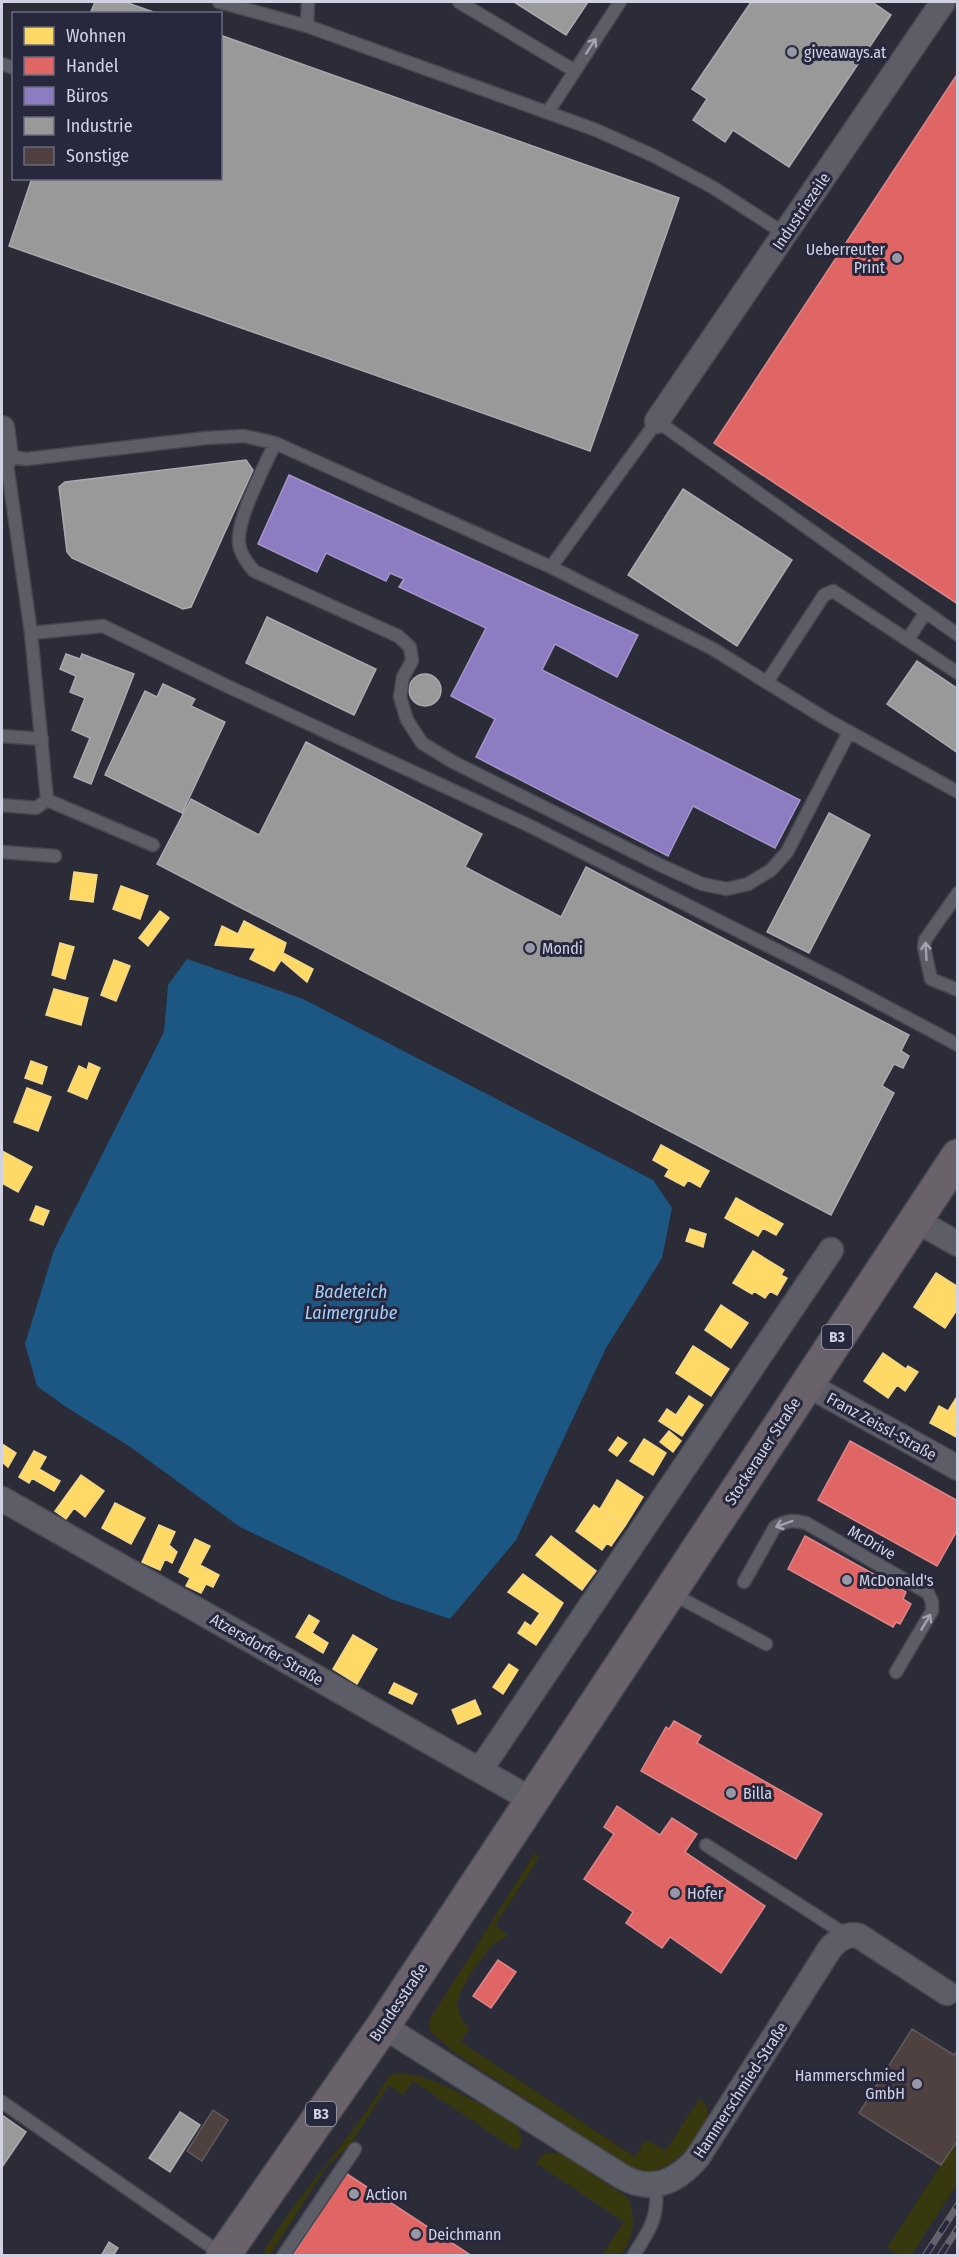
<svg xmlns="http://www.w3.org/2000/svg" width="959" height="2257" font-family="'Fira Sans Condensed',sans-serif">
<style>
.green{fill:#38380e}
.water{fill:#1c5784}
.homes{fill:#ffd966;stroke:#f1d78b;stroke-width:1.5}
.shops{fill:#e06666;stroke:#dc868b;stroke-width:1.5}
.offices{fill:#8e7cc3;stroke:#a296cc;stroke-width:1.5}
.industry{fill:#999;stroke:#aaaaaf;stroke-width:1.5}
.building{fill:#4e4140;stroke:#5f5a5c;stroke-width:1.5}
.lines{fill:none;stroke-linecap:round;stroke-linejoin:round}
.service-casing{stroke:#474751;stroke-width:15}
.minor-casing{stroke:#474751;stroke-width:27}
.primary-casing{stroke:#474751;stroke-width:36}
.service{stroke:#5c5d67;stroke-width:12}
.minor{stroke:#5c5d67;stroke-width:24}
.primary{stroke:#6a626b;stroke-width:33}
.rail-casing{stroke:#63636d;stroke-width:7}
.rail{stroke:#27273d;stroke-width:4.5;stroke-dasharray:14;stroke-linecap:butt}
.oneway{stroke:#a2a3b0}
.poi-dot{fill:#9798a6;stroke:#27273d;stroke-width:2}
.labels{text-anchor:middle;stroke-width:6;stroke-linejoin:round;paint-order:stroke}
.shield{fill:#27273d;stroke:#9e9fb0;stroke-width:1.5}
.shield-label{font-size:15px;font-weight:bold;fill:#d1d2e1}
.poi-label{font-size:16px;fill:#d1d2e1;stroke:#27273d;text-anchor:start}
.street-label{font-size:16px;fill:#d1d2e1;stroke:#27273d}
.water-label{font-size:18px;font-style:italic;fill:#a1d1fc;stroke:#27273d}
</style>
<rect width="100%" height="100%" fill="#2c2c38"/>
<!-- green -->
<path class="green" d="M535 1853 539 1858 495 1925 508 1936C504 1938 499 1940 496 1943 484 1952 459 1988 458 2002 457 2012 462 2022 469 2028L461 2042 635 2157 644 2142H650L666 2150 699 2099 705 2104C706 2107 708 2110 708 2113 708 2132 672 2169 653 2171 642 2172 632 2167 622 2162L455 2053 430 2031 429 2021Z
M399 2073C407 2075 415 2075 422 2077 435 2080 507 2116 515 2125 523 2133 522 2143 518 2151L413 2081 403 2095 389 2085 349 2146 327 2166 270 2255H262C298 2192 352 2140 389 2076Z
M957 2140V2184L911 2255H899L887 2248Z
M553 2153 564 2155 628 2198C637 2219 633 2237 621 2255H602L624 2222 536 2163 544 2154Z"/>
<!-- water -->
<path class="water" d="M187 959 303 999 653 1180 672 1208 662 1258 606 1348 516 1540 450 1619 391 1599 240 1527 129 1446 66 1407 37 1386 25 1344 54 1250 164 1032 168 985Z"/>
<!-- homes -->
<path class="homes" d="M74 872 97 875 93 902 70 899Z
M121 886 148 896 140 919 113 909Z
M160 911 169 918 148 946 139 938Z
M244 921 286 943 283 953 313 969 307 982 281 960 274 971 250 959 256 948 215 945 222 926 238 934Z
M60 943 74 947 65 979 52 975Z
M114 960 130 966 116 1001 101 995Z
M54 989 88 998 81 1025 46 1015Z
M31 1061 47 1067 42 1084 25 1078Z
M89 1063 100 1068 87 1099 68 1091 79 1066 87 1070Z
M27 1088 51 1097 38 1131 14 1122Z
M661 1145 709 1171 700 1187 688 1180 684 1186 665 1176 669 1169 653 1160Z
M2 1151 32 1167 18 1192 2 1183Z
M736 1198 783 1224 776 1235 763 1228 758 1236 725 1218Z
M36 1206 49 1211 43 1225 30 1220Z
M690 1229 706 1234 703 1247 686 1241Z
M753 1251 784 1270 781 1275 787 1278 777 1295 770 1291 765 1298 754 1291 752 1294 733 1283Z
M936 1273 958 1287V1300L955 1304 958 1308 945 1328 914 1307Z
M721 1305 748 1323 731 1348 705 1330Z
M693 1346 729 1369 711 1396 676 1373Z
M883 1353 906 1369 908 1366 918 1372 905 1391 897 1385 888 1398 864 1381Z
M958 1395V1438L930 1423 939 1406 948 1411Z
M689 1396 703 1405 682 1436 659 1421 667 1409 676 1415Z
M669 1431 681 1441 673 1452 660 1442Z
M618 1437 627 1443 617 1456 609 1450Z
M644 1439 666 1453 653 1475 630 1461Z
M2 1444 16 1453 8 1467 2 1462Z
M34 1451 46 1457 39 1469 60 1481 54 1491 32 1478 29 1483 19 1477Z
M81 1475 104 1491 85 1517 74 1508 66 1519 55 1511Z
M617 1480 643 1497 625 1526 600 1509Z
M115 1503 145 1518 131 1544 102 1528Z
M594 1505 625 1526 611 1546 607 1543 602 1550 576 1531Z
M159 1525 175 1532 169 1545 177 1552 172 1563 165 1559 160 1570 142 1562Z
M551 1536 596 1571 582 1590 536 1555Z
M195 1539 210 1546 200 1565 219 1575 213 1587 206 1584 201 1593 186 1586 190 1578 179 1572Z
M523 1574 563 1603 552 1621 508 1592Z
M540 1613 552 1621 536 1645 518 1633 525 1622 531 1626Z
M309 1615 319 1621 312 1633 328 1643 323 1653 296 1637Z
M353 1635 377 1649 357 1684 333 1669Z
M509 1664 518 1670 503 1694 493 1687Z
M394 1683 417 1694 412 1704 389 1693Z
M475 1700 481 1714 458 1724 452 1710Z"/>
<!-- shops -->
<path class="shops" d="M958 73V604L714 443Z
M850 1441 958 1501V1529L937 1566 818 1500Z
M805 1536 906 1592 903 1599 911 1604 900 1624 896 1622 893 1627 788 1569Z
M674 1721 701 1736 697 1743 822 1814 796 1859 641 1771 666 1727 669 1729Z
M617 1806 660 1835 672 1818 697 1834 685 1852 765 1906 721 1973 670 1937 662 1948 626 1923 633 1912 584 1879 614 1834 604 1827Z
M498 1960 516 1972 491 2008 473 1996Z
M344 2172 472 2256H292L316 2220 313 2218Z"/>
<!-- offices -->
<path class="offices" d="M289 475 638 635 617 677 555 644 542 670 800 800 775 848 693 806 668 856 476 757 495 719 451 696 486 628 399 587 404 579 390 573 386 581 326 553 317 572 258 544Z"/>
<!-- industry -->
<path class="industry" d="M95 2H125L159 14H90Z
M514 2H588L566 35Z
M751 2H872L891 15 789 167 733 130 725 142 693 120 707 99 692 89Z
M220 35 679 198 590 451 9 246 32 178H220Z
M246 460 253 470 191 607 183 609 72 558 67 552 59 487 65 482Z
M683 489 792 560 737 646 628 575Z
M267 617 376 669 354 715 246 663Z
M66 654 80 659 82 654 134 674 91 784 74 777 90 738 72 730 85 698 70 692 76 676 60 669Z
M917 661 958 689V753L887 704Z
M409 690a16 16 0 1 1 32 0a16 16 0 1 1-32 0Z
M163 684 195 699 191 706 225 722 182 813 105 775 145 691 157 697Z
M306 742 482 834 465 867 561 917 586 867 909 1035 901 1051 909 1056 903 1068 894 1064 882 1086 894 1093 831 1215 157 864 191 799 259 835Z
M829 813 870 835 809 953 767 932Z
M180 2112 200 2125 170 2172 149 2158Z
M2 2115 26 2132 2 2167Z
M109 2242 118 2248 113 2256H101Z"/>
<!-- building -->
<path class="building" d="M912 2029 954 2055 958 2050V2140L941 2165 859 2113Z
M213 2110 228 2120 202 2161 187 2151Z"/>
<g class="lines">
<defs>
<path id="service" d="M219 2 307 26 596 130 654 156 714 188 785 234
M459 2 575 71
M307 26 308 2
M2 64 14 68
M548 112 620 2
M275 443C265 466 236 520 239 543 240 554 247 563 254 571L398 636 410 647 412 661 403 677 400 697 407 720 422 743 453 762 660 865 702 884 727 889 748 884 771 870 787 852 849 732
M2 456 27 459 206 438 244 436 275 443 551 567 657 421 958 635
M6 457 31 633 47 800
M551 567 713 649 826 719 958 792
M31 633 103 626 227 686 530 826 838 981 958 1045
M908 639 926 612
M767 682 824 595 833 591 958 673
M2 736 42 739
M47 800 153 845
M2 805 36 808 47 800
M2 852 55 856
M958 893 925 940 924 947 931 979 958 990
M744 1582 775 1527C786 1520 794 1520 806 1523L928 1593 932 1602V1611L896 1672
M671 1593 766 1644
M706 1845 848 1936
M2 2102 223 2255
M283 2256 355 2149
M633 2256C650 2230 660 2215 655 2184"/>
<path id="minor" d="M657 421 943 2
M2 428 6 457
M915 1220 958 1244
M806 1384 958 1468
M2 1499 532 1800
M480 1770 831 1250
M383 2026 621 2176C651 2194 677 2182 698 2157L829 1950C837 1940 846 1933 859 1936L947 1993"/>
<path id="primary" d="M223 2256 383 2026 958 1156"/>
</defs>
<!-- service casing -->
<use href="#service" class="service-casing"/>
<!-- minor casing -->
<use href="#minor" class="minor-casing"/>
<!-- primary casing -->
<use href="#primary" class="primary-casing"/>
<!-- service -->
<use href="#service" class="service"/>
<!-- minor -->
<use href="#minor" class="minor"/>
<!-- primary -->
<use href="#primary" class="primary"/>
<defs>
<path id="rail" d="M925 2256 958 2205
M940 2256 958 2228"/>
</defs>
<!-- rail casing -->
<use href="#rail" class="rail-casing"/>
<!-- rail -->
<use href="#rail" class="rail"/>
</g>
<!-- one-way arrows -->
<defs><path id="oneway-shaft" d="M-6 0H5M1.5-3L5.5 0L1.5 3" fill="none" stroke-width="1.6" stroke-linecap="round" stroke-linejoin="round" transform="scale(1.5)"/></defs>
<g class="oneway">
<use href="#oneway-shaft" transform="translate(591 46) rotate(-57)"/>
<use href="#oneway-shaft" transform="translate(926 951) rotate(-93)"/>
<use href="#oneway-shaft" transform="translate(784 1524) rotate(160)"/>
<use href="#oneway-shaft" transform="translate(926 1622) rotate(-59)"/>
</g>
<!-- markers -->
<g class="poi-dot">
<circle cx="792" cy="52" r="6"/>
<circle cx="897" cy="258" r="6"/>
<circle cx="530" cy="948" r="6"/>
<circle cx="847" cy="1580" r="6"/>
<circle cx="731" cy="1793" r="6"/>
<circle cx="675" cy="1893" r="6"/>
<circle cx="917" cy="2084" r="6"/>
<circle cx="354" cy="2194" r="6"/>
<circle cx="416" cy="2234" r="6"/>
</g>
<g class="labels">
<!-- shield labels -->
<g class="shield">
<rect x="822" y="1325" width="30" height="24" rx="4.5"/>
<rect x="306" y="2102" width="30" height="24" rx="4.5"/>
</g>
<g class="shield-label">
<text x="837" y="1342">B3</text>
<text x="321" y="2119">B3</text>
</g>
<!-- poi labels -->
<g class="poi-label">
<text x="804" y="58">giveaways.at</text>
<text x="885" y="255" text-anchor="end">Ueberreuter<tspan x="885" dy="18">Print</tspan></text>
<text x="542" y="954">Mondi</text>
<text x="859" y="1586">McDonald's</text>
<text x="743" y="1799">Billa</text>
<text x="687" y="1899">Hofer</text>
<text x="905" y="2081" text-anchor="end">Hammerschmied<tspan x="905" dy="18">GmbH</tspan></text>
<text x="366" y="2200">Action</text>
<text x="428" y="2240">Deichmann</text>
</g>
<!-- street labels -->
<g class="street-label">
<text transform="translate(801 211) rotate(-56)" y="6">Industriezeile</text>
<text transform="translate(882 1426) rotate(29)" y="6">Franz Zeissl-Straße</text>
<text transform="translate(762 1451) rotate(-57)" y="6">Stockerauer Straße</text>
<text transform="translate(872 1542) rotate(30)" y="6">McDrive</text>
<text transform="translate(267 1649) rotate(30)" y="6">Atzersdorfer Straße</text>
<text transform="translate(398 2002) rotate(-56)" y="6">Bundesstraße</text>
<text transform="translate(740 2090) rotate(-57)" y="6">Hammerschmied-Straße</text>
</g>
<!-- water labels -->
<g class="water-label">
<text x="351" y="1298">Badeteich<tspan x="351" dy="21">Laimergrube</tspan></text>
</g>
</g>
<!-- border -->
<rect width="959" height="2257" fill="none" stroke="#d1d2e1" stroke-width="6"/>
<!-- legend -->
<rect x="12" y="12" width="210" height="168" fill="#27273d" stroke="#6b6b7f" stroke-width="1.5"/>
<rect x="24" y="27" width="30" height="18" fill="#ffd966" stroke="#6b6b7f" stroke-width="1.5"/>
<text x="66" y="42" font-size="18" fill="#d1d2e1">Wohnen</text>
<rect x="24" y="57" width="30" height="18" fill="#e06666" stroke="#6b6b7f" stroke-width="1.5"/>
<text x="66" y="72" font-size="18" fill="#d1d2e1">Handel</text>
<rect x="24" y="87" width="30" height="18" fill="#8e7cc3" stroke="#6b6b7f" stroke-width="1.5"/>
<text x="66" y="102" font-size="18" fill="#d1d2e1">Büros</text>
<rect x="24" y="117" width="30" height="18" fill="#999999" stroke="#6b6b7f" stroke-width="1.5"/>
<text x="66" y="132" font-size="18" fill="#d1d2e1">Industrie</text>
<rect x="24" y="147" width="30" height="18" fill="#4e4140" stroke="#6b6b7f" stroke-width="1.5"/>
<text x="66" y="162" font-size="18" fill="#d1d2e1">Sonstige</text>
</svg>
